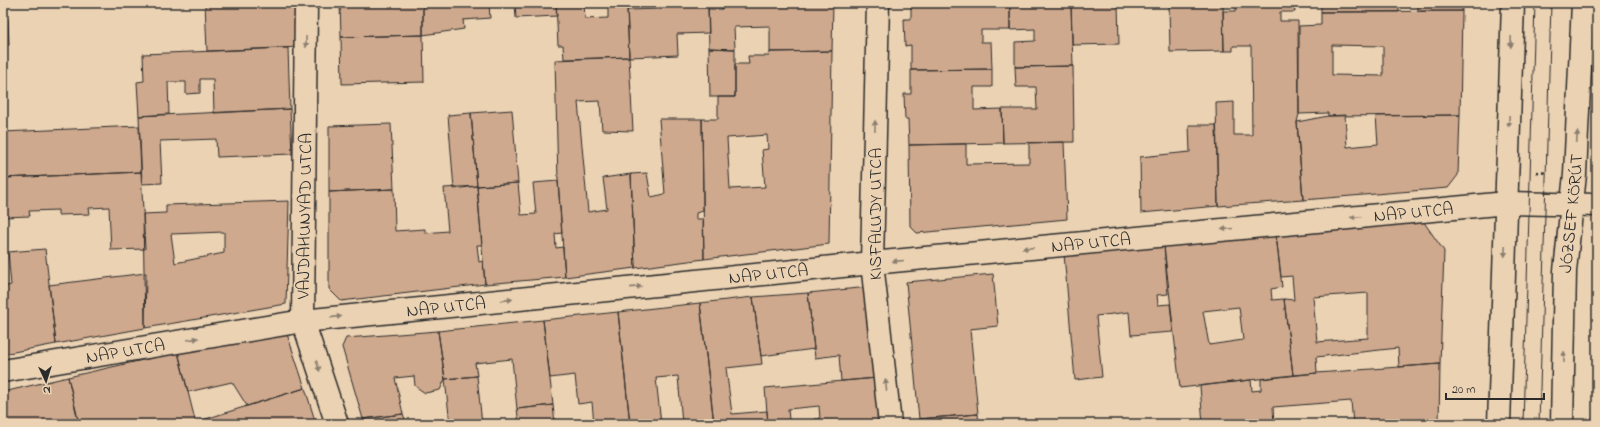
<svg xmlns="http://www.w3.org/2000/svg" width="1600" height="427" font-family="'Indie Flower',sans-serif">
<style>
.building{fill:#cfa98d;stroke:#2b2b2b;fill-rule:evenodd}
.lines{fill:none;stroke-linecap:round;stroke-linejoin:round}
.street-casing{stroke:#2b2b2b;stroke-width:25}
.secondary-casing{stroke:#2b2b2b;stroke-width:25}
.path{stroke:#2b2b2b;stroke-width:2.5;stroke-dasharray:3 3;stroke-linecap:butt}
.street{stroke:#ebd2b3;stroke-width:22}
.secondary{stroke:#ebd2b3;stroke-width:22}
.tram{stroke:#2b2b2b;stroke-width:1}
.oneway{fill:#8b7e6f}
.labels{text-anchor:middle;stroke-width:3.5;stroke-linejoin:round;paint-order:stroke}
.street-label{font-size:18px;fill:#2b2b2b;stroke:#ebd2b3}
</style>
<rect width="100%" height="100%" fill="#ebd2b3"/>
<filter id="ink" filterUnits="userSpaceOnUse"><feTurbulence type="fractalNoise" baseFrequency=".025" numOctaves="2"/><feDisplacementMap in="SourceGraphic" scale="8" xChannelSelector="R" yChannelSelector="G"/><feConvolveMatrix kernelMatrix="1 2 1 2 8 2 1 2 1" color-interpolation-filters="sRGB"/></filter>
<g filter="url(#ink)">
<!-- building -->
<path class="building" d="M205 3H300L301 47 207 51Z
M340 3H423V35L341 37Z
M423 3H489L490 18 463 20 464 29 423 35Z
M515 3H556L557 16 516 18Z
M556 3H584L585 19 608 18V3H627L629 57 564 59 563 45H558Z
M661 3H708L709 33 677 34 678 55 629 57 627 10 662 9Z
M722 3H833L832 51 770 52V26L734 27 735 49 709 48 708 9H722Z
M911 3H1010V30H981V42H991L992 69 911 70V45L905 46 904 19H911Z
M1010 3H1071L1073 66 1015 67V42L1035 41V29L1010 30Z
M1071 3H1118L1119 44 1072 45Z
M1169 3H1223L1224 51 1170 52Z
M1236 3H1294L1295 12H1280V21H1298L1299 114 1297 122 1303 200 1218 206 1216 103 1234 102V135H1252L1251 46H1233V51H1224L1223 11H1236Z
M1321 3H1399V12H1321Z
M1418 3H1462V11H1418Z
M1462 11 1460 115 1328 116V113L1299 114V26L1321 25V12ZM1332 45 1383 46V76L1332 75Z
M3 19H8L9 45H3Z
M423 35 424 82 342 84 341 37Z
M288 48 290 109 214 113 213 79H200V93L186 94V82H168L169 114 139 116 137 82 144 81 143 54Z
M709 48 735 49V97H710Z
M832 51 829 244 704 259 702 119H718V97H735V64H749L748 56H769L770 52ZM767 135 768 149 762 150 765 187 730 189 727 138Z
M629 57 633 131 602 130 600 101 578 102 588 212 607 209 603 178 631 174 635 268 565 277 558 181 555 60Z
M1073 66 1074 142 1003 143 1002 109H1037L1036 87H1016L1015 67Z
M992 69V87H974V110L1002 109 1003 143 909 145 908 119H905L904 94H911V70Z
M290 109 292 154 217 157 216 139 160 141 162 183 142 184 139 116Z
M512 110 518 183 477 186 471 113Z
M471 113 477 186 454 189 448 115Z
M1345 115 1347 147 1378 144 1376 116 1460 115 1458 175 1448 188 1303 200 1297 122 1328 116Z
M659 119H702L703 211 696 213V219H703L704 259 635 268 631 174 647 173 651 197 665 194Z
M391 124 394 189 329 192V126Z
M1189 125H1216L1218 206 1141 213 1140 157 1190 152Z
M139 126 141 172 3 178V132Z
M1064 142 1067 219 917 233 910 226 909 145 966 144V164L1029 163V143Z
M141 172 145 249 111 250 109 207 89 208 90 214 58 215V210L29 211 30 216 3 217V178Z
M558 181 562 233 555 234 556 248 563 247 565 277 485 284 477 186 518 183 521 215 536 214 533 183Z
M477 186 482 245H477L479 262 483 261 485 284 341 301 329 289V192L394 189 395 231 425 229V233L448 231 444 188Z
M289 201 286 304 145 328 143 214 166 213V205ZM224 232V253L175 263 171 234Z
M1423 221 1444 251 1440 364 1399 367 1398 348 1316 357 1317 373 1293 375 1284 299 1294 300 1292 276 1281 277 1276 235ZM1368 293V338L1317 342 1313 297Z
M1276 235 1282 287 1271 289 1272 300 1284 299 1293 375 1180 388 1164 246ZM1239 307 1243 340 1209 345 1203 311Z
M1164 246 1168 294 1157 295 1158 305 1170 304 1173 332 1131 335 1129 312 1096 316 1102 377 1075 380 1064 254Z
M45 249 56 344 3 354V287L11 285 8 252Z
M146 273 145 328 56 344 49 285Z
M993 274 998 326 970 329 978 414 919 419 906 282Z
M869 287 877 378 841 381 839 355 815 358 808 293Z
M808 293 814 349 761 356 753 297Z
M753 297 762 364 726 368 732 414 767 411 768 424H714L700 303Z
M700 303 714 424H682L678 376 656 378 661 424H630L618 312Z
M618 312 630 424H594L592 402 578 404 575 375 550 378 543 320Z
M543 320 553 405 517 409 512 359 475 363 477 376 445 379 438 331Z
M438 331 445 379 440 390 425 393 415 386 414 376 395 378 403 414 363 419 342 347 346 338Z
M287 334 305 388 247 406 232 382 188 392 178 352Z
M178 352 196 424H79L68 377Z
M1440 364 1439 424H1353L1351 401 1273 407 1274 424H1203L1200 386 1251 380 1252 391 1261 390V379L1317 373Z
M477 376 482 424H450L445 379Z
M68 377 79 424H3V392Z
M877 378 880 424H815V419H820L819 406 788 409 789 420 783 421V424H768L765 388Z
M305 388 316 424H196V422Z
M553 405 555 424H519L517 409Z
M403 414 407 424 427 423 429 424H365L363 419Z
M978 414 979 424H919V419Z"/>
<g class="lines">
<defs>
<g id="street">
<path d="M306 3 303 321 337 424"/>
<path d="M878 3 872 263 890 424"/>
<path id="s1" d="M3 371 303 321 872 263 1507 203 1597 205"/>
</g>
<g id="secondary">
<path d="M1499 424 1513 3"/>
<path id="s2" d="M1562 424 1565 271 1575 174 1583 3"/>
</g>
</defs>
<!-- street casing -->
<use href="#street" class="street-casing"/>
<!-- secondary casing -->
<use href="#secondary" class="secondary-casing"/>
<!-- path -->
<path class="path" d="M1536 172 1547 173"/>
<!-- street -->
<use href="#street" class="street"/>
<!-- secondary -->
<use href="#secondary" class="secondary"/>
<!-- tram -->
<path class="tram" d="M1523 424 1535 3
M1539 424 1551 3"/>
</g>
<!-- one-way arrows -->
<defs><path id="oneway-solid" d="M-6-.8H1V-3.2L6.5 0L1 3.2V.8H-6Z"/></defs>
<g class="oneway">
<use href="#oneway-solid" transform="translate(306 42) rotate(91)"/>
<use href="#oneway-solid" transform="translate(1511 42) rotate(92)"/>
<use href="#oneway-solid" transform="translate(1509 121) rotate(92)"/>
<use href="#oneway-solid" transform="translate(875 126) rotate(-89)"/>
<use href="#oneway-solid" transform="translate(1577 137) rotate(-87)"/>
<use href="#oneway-solid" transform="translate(1356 217) rotate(175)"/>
<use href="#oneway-solid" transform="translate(1227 229) rotate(175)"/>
<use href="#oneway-solid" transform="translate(1028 248) rotate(175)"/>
<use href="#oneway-solid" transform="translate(1505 251) rotate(92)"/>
<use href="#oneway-solid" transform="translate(898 261) rotate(175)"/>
<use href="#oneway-solid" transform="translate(636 287) rotate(-6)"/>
<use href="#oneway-solid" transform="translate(507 300) rotate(-6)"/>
<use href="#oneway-solid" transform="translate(336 317) rotate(-6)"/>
<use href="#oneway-solid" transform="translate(193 339) rotate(-9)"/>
<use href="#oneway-solid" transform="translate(1564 357) rotate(-89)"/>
<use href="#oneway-solid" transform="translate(318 366) rotate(72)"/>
<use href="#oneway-solid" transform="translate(886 385) rotate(-96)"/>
</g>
</g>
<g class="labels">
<!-- street labels -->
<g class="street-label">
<text dy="6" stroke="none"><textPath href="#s1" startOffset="1420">NAP UTCA</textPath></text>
<text dy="6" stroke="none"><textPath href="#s2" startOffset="211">JÓZSEF KÖRÚT</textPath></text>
<text transform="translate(875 214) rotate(-90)" y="6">KISFALUDY UTCA</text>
<text transform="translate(304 216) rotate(-89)" y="6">VAJDAHUNYAD UTCA</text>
<text dy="6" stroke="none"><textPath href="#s1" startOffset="1096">NAP UTCA</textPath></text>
<text dy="6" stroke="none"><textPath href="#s1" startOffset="772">NAP UTCA</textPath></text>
<text dy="6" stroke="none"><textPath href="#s1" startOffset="448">NAP UTCA</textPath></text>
<text dy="6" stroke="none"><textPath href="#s1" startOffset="124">NAP UTCA</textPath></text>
</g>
</g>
<!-- margin -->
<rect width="1600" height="427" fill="none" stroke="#ebd2b3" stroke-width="16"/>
<rect x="8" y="8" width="1584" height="411" fill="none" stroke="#2b2b2b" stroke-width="1.5" filter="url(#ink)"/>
<!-- north arrow -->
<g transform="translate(46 381) rotate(176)" stroke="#ebd2b3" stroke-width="3" paint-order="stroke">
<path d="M0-3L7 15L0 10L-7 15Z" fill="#2b2b2b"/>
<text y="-6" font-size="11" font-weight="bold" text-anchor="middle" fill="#2b2b2b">N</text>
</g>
<!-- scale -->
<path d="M1446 393v6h98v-6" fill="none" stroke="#2b2b2b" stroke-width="2"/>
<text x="1452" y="393" font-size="12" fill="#2b2b2b" stroke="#ebd2b3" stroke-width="3" paint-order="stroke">20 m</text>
</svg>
